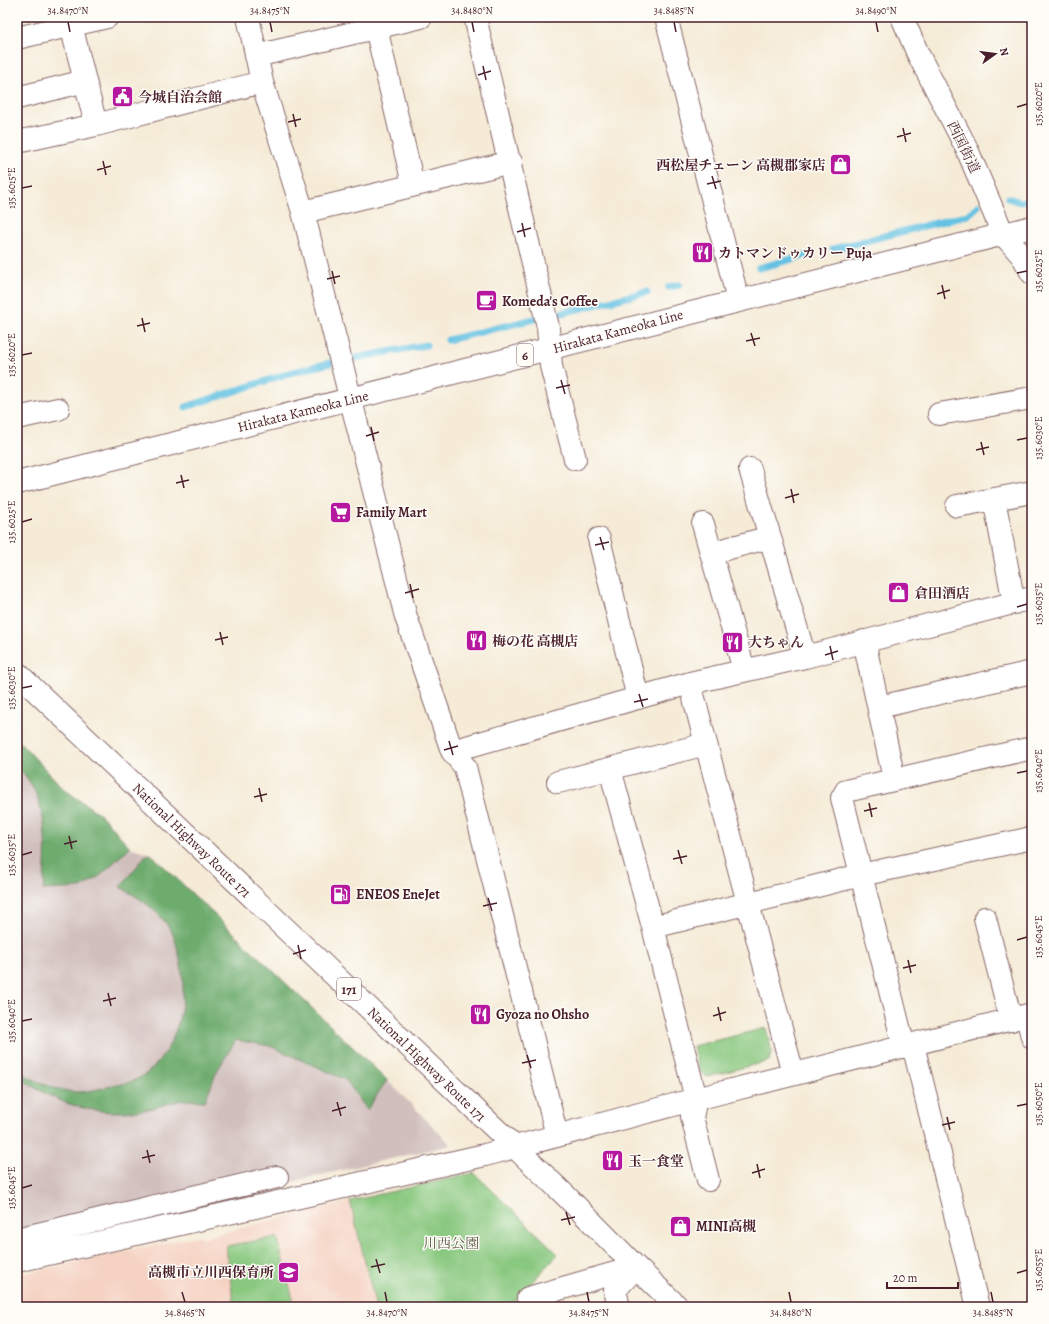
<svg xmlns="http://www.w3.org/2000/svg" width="1049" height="1324" font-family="Alegreya,'Noto Serif JP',serif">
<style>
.built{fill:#f5d2c2}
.industrial{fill:#d1bfbd}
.green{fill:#89c87f;stroke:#6a7455}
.forest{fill:#6eac6e;stroke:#5c664c}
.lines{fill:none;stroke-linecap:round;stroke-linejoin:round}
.stream{stroke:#65c2e3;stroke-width:7}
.minor-casing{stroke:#866667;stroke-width:24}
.major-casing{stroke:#866667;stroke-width:24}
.highway-casing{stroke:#866667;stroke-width:24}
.minor{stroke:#fff;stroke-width:22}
.major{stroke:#fff;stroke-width:22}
.highway{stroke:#fff;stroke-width:22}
.ticks{fill:none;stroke:#4a1f2b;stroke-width:1.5}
.labels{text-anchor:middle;stroke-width:3;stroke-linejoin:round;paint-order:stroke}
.shield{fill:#fdfcf7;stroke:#806168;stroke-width:1}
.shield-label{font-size:13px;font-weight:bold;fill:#4a1f2b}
.poi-label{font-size:14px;font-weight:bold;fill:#4a1f2b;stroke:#fdfcf7;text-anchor:start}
.street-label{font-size:14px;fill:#4a1f2b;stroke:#fdfcf7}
.park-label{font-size:14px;fill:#605a48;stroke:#fdfcf7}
.neatline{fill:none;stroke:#4a1f2b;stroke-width:1.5}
.ticks-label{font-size:10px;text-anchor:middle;fill:#4a1f2b}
</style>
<rect width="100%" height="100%" fill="#fdfcf7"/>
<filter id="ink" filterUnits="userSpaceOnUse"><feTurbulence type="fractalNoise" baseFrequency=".025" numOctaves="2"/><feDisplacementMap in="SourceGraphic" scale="8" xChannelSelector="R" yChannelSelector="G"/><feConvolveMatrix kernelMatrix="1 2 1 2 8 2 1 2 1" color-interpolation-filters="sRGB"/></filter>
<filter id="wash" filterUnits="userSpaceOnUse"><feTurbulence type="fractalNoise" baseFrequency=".012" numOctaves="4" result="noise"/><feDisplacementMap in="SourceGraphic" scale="16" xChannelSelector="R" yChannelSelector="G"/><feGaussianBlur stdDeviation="0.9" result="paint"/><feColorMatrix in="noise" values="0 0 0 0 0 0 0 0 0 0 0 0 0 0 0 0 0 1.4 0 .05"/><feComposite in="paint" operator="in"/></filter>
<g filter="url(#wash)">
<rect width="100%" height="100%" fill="#f5ebd7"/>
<!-- built -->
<path class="built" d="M350 1201 376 1307H17V1275L201 1235 202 1238Z"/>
<!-- industrial -->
<path class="industrial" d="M17 739 64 789 101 815 130 847 151 854 387 1080 451 1145 17 1245Z"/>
<!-- green -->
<path class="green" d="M766 1028 772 1052 769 1061 707 1077 699 1071 693 1046Z
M474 1173 558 1254 509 1307H376L350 1201Z
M277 1237 295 1307H234L226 1246Z"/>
<!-- forest -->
<path class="forest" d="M17 739 64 789 101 815 130 847 101 875 81 888 43 890C47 849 50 797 17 767Z
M151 854 387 1080 367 1110 346 1080 270 1046 236 1040 217 1071 205 1101C196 1101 186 1099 178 1101 167 1103 156 1108 145 1110 95 1117 58 1105 17 1076V1071C36 1081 57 1092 80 1092 88 1092 98 1089 106 1087 118 1085 131 1083 141 1077 168 1061 181 1024 183 994 184 978 179 943 170 929 157 909 141 899 120 887L146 855Z"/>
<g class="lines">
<!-- stream -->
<path class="stream" d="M1008 198 1020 202 1032 199
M833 249 968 215 978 206
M759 268 807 255
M669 287 679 285
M553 315 647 292
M448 340 538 318
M356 358 426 345
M186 407 290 373 330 363"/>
</g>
</g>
<g filter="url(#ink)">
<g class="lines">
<defs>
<path id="minor" d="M248 17 262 82 303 212 406 617 452 751 465 767 557 1136
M475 17 548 327 551 366 575 459
M666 17 738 300
M902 17 918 54 966 147 1003 234 1023 257 1032 273
M376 28 413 184
M17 38 107 17
M256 56 421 17
M85 81 96 125
M17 98 85 81 69 17
M17 142 96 125 262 82
M303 212 511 162
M939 414 1032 398
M17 418 58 409
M750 469 805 657
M994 499 1014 603
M957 506 1032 492
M703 524 744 670
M599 539 638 698
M711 553 770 537
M864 641 894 779
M690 683 793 1074
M879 707 1032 672
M452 751 690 683 805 657 1032 598
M610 769 653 927 696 1099 692 1117 708 1180
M558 782 706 744
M985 918 1011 1020
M653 927 861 875 1032 838
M1027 1016 1032 1037
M913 1045 978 1307
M904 1047 842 798 846 791 1032 748
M17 1239 277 1177
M17 1261 485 1155 696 1099 1032 1014
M530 1307 528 1298 636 1267
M619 1307 615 1290 636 1267"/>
<path id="major" d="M17 483 1032 227"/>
<path id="highway" d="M17 673 565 1195 636 1267 678 1307"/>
</defs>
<!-- minor casing -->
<use href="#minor" class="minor-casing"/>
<!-- major casing -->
<use href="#major" class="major-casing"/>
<!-- highway casing -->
<use href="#highway" class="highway-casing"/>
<!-- minor -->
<use href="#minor" class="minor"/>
<!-- major -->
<use href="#major" class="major"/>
<!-- highway -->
<use href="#highway" class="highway"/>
</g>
</g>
<!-- ticks -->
<path class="ticks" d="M68 22 70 32M270 22 272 32M472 22 474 32M674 22 676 32M876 22 878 32M483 66 486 80M478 75 491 71M1017 107 1027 104M293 114 296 127M288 122 301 119M903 128 906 142M897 137 911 133M103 161 106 175M97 170 111 166M712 176 716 189M707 184 721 181M22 188 32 186M522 223 525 237M517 232 531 228M332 271 335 284M1017 273 1027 271M327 279 340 276M942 285 945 299M937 294 950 290M142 318 145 332M137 326 150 323M751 333 755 346M746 341 760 338M22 355 32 353M561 380 565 394M556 388 570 385M371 427 374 441M366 436 379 432M1017 440 1027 438M981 442 984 455M976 450 989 447M181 475 184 488M176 483 189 480M791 489 794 503M785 498 799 494M22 522 32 519M600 537 604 550M595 545 609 542M410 584 413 598M405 593 419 589M1017 607 1027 604M220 632 223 645M215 640 228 637M830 646 833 660M825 655 838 651M22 688 32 686M639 694 643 707M634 702 648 699M449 741 453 755M444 750 458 746M1017 773 1027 771M259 788 262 802M254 797 267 794M869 803 872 817M864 811 877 808M69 836 72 849M64 844 77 841M678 850 682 864M22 855 32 852M673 859 687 856M488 898 492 911M483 906 497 903M1017 940 1027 937M298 945 301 959M293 954 306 950M908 960 911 973M903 968 916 965M108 993 111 1006M103 1001 116 998M718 1007 721 1021M713 1016 726 1012M22 1021 32 1019M527 1055 531 1068M522 1063 536 1060M337 1102 341 1116M1017 1106 1027 1104M332 1111 346 1107M947 1117 950 1130M942 1125 955 1122M147 1150 150 1163M142 1158 155 1155M757 1164 760 1178M752 1173 765 1169M22 1188 32 1185M566 1212 570 1225M561 1220 575 1217M376 1259 380 1273M371 1267 385 1264M1017 1273 1027 1270M182 1292 185 1302M385 1292 387 1302M587 1292 589 1302M789 1292 791 1302M991 1292 993 1302"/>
<!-- icons -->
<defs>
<symbol id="civic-square" viewBox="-11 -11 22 22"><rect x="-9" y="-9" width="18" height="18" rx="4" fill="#b5179e" stroke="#fdfcf7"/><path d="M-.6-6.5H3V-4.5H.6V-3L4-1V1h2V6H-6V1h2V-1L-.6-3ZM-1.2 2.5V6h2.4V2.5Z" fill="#fff"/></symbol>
<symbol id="shop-square" viewBox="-11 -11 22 22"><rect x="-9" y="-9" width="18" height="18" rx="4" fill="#b5179e" stroke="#fdfcf7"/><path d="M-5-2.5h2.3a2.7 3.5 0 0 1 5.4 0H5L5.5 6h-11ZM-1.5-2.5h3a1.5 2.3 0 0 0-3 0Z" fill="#fff"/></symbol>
<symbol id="restaurant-square" viewBox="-11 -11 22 22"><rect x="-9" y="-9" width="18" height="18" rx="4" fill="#b5179e" stroke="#fdfcf7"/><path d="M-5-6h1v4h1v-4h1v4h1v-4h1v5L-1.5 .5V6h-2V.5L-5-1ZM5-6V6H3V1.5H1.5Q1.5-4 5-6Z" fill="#fff"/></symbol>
<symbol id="cafe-square" viewBox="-11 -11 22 22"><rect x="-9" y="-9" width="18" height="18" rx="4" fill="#b5179e" stroke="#fdfcf7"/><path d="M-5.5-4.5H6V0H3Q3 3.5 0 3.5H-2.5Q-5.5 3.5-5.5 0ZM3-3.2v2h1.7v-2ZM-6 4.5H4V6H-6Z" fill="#fff"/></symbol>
<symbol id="supermarket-square" viewBox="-11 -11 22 22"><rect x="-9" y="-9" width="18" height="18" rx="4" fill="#b5179e" stroke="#fdfcf7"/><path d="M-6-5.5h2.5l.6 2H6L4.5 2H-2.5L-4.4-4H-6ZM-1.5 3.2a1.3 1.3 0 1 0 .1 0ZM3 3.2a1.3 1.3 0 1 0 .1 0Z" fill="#fff"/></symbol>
<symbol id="fuel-square" viewBox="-11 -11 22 22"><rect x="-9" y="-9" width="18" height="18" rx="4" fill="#b5179e" stroke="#fdfcf7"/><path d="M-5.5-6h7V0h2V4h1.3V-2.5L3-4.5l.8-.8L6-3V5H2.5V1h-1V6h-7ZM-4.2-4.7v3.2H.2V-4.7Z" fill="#fff"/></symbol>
<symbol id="school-square" viewBox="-11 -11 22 22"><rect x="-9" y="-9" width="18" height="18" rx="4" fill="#b5179e" stroke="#fdfcf7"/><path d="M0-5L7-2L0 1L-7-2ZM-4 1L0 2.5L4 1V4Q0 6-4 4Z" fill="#fff"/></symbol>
</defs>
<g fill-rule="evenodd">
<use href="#civic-square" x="110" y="84" width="25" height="25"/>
<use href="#shop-square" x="828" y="152" width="25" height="25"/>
<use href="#restaurant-square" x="690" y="240" width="25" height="25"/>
<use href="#cafe-square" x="474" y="288" width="25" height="25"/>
<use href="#supermarket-square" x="328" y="500" width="25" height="25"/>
<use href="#shop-square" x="886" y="580" width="25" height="25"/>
<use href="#restaurant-square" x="464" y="628" width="25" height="25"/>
<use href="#restaurant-square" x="720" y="630" width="25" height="25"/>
<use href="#fuel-square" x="328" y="882" width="25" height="25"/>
<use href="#restaurant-square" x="468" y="1002" width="25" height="25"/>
<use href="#restaurant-square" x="600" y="1148" width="25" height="25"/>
<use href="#shop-square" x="668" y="1214" width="25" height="25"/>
<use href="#school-square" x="276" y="1260" width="25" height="25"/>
</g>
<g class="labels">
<!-- shield labels -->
<g class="shield">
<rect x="517" y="344" width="16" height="22" rx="3"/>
<rect x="337" y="978" width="24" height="22" rx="3"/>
</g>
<g class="shield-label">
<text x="525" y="360">6</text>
<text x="349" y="994">171</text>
</g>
<!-- poi labels -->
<g class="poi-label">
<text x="138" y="102">今城自治会館</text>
<text x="826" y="170" text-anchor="end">西松屋チェーン 高槻郡家店</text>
<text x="718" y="258">カトマンドゥカリー Puja</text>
<text x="502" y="306">Komeda's Coffee</text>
<text x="356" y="517">Family Mart</text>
<text x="914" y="598">倉田酒店</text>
<text x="492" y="646">梅の花 高槻店</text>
<text x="748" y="647">大ちゃん</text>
<text x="356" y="899">ENEOS EneJet</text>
<text x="496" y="1019">Gyoza no Ohsho</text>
<text x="628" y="1166">玉一食堂</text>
<text x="696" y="1231">MINI高槻</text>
<text x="274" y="1277" text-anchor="end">高槻市立川西保育所</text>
</g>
<!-- street labels -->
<g class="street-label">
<text transform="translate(964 147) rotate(64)" y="5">西国街道</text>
<text transform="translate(618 331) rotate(-15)" y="5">Hirakata Kameoka Line</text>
<text transform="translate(303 411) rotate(-14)" y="5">Hirakata Kameoka Line</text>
<text transform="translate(192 840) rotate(44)" y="5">National Highway Route 171</text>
<text transform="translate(427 1064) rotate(44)" y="5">National Highway Route 171</text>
</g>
<!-- park labels -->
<g class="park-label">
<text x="451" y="1248">川西公園</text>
</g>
</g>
<!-- margin -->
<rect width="1049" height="1324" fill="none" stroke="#fdfcf7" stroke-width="44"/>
<!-- north arrow -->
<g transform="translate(995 54) rotate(76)" stroke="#fdfcf7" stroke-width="3" paint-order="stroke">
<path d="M0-3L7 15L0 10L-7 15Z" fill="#4a1f2b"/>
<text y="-6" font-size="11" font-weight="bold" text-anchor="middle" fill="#4a1f2b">N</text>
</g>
<!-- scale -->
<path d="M887 1282v6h71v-6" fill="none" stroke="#4a1f2b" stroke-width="2"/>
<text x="893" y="1282" font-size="12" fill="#4a1f2b" stroke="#fdfcf7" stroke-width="3" paint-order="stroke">20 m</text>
<rect x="22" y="22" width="1005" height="1280" class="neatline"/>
<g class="ticks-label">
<text x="68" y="14">34.8470°N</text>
<text x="270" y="14">34.8475°N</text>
<text x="472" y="14">34.8480°N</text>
<text x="674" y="14">34.8485°N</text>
<text x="876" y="14">34.8490°N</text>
<text transform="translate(1038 104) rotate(-90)" y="4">135.6020°E</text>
<text transform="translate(11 188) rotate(-90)" y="4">135.6015°E</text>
<text transform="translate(1038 271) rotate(-90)" y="4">135.6025°E</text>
<text transform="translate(11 355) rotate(-90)" y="4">135.6020°E</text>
<text transform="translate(1038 438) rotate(-90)" y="4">135.6030°E</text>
<text transform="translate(11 522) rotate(-90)" y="4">135.6025°E</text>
<text transform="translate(1038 604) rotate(-90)" y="4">135.6035°E</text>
<text transform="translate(11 688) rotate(-90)" y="4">135.6030°E</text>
<text transform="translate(1038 771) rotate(-90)" y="4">135.6040°E</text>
<text transform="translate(11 855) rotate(-90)" y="4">135.6035°E</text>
<text transform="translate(1038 937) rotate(-90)" y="4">135.6045°E</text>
<text transform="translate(11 1021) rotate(-90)" y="4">135.6040°E</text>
<text transform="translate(1038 1104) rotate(-90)" y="4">135.6050°E</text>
<text transform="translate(11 1188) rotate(-90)" y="4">135.6045°E</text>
<text transform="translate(1038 1270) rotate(-90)" y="4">135.6055°E</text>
<text x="185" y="1316">34.8465°N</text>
<text x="387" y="1316">34.8470°N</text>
<text x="589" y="1316">34.8475°N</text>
<text x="791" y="1316">34.8480°N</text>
<text x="993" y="1316">34.8485°N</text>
</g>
</svg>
